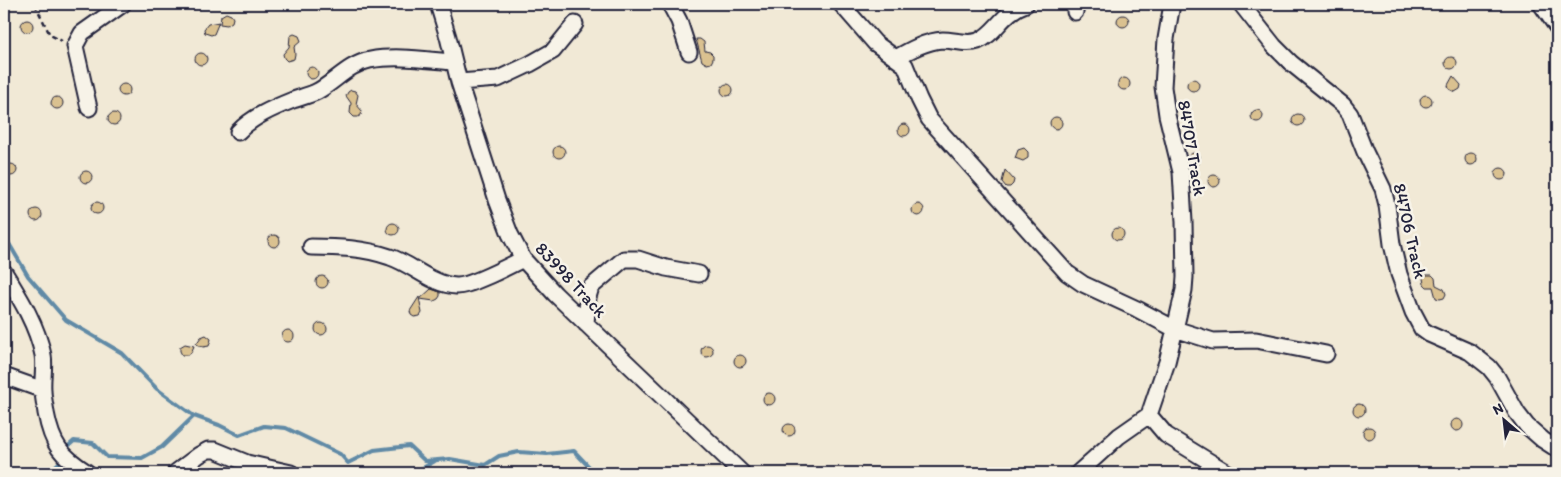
<svg xmlns="http://www.w3.org/2000/svg" width="1561" height="477" font-family="Itim,sans-serif">
<style>
.lines{fill:none;stroke-linecap:round;stroke-linejoin:round}
.stream{stroke:#618aa6;stroke-width:4}
.building{fill:#dac190;stroke:#22223b}
.minor-casing{stroke:#22223b;stroke-width:19}
.path{stroke:#22223b;stroke-width:2.5;stroke-dasharray:5 4;stroke-linecap:butt}
.minor{stroke:#f7f3e8;stroke-width:15}
.labels{text-anchor:middle;stroke-width:5;stroke-linejoin:round;paint-order:stroke}
.street-label{font-size:18px;fill:#22223b;stroke:#f7f3e8}
</style>
<rect width="100%" height="100%" fill="#f1e9d6"/>
<filter id="ink" filterUnits="userSpaceOnUse"><feTurbulence type="fractalNoise" baseFrequency=".02" numOctaves="2"/><feDisplacementMap in="SourceGraphic" scale="10" xChannelSelector="R" yChannelSelector="G"/><feConvolveMatrix kernelMatrix="1 2 1 2 8 2 1 2 1" color-interpolation-filters="sRGB"/></filter>
<g filter="url(#ink)">
<g class="lines">
<!-- stream -->
<path class="stream" d="M4 235 28 276 66 320 122 353 157 389 194 416
M64 450 74 441 93 443 107 457 142 458 162 447 194 416 219 425 239 435 264 426 286 428 340 454 348 463 374 450 409 446 425 461 450 459 485 465 499 456 519 452 547 454 574 451 595 473
M48 473 62 460
M414 473 435 461"/>
</g>
<!-- building -->
<path class="building" d="M226 13 231 15 233 18 232 22 227 25 220 24 221 16Z
M1117 21a6 6 0 1 1 12 0a6 6 0 1 1-12 0Z
M21 26a6 6 0 1 1 12 0a6 6 0 1 1-12 0Z
M219 22 214 34 211 35 205 33 204 29 208 24Z
M294 34 299 36 301 41 294 47 295 54 294 59 287 61 284 58 283 54 289 47 290 36Z
M696 39H700L704 42 705 51 710 52 713 55V59L711 63 707 64 702 61Z
M195 59a6 6 0 1 1 12 0a6 6 0 1 1-12 0Z
M1445 63a6 6 0 1 1 12 0a6 6 0 1 1-12 0Z
M306 73a6 6 0 1 1 12 0a6 6 0 1 1-12 0Z
M1453 76 1461 85 1460 89 1455 92 1449 89 1448 85Z
M1118 84a6 6 0 1 1 12 0a6 6 0 1 1-12 0Z
M1187 85a6 6 0 1 1 12 0a6 6 0 1 1-12 0Z
M118 90a6 6 0 1 1 12 0a6 6 0 1 1-12 0Z
M721 90a6 6 0 1 1 12 0a6 6 0 1 1-12 0Z
M351 90 355 91 358 95 356 104 362 111 361 115 358 117H354L350 113 351 103 346 96 348 92Z
M1420 101a6 6 0 1 1 12 0a6 6 0 1 1-12 0Z
M51 103a6 6 0 1 1 12 0a6 6 0 1 1-12 0Z
M1251 116a6 6 0 1 1 12 0a6 6 0 1 1-12 0Z
M108 119a6 6 0 1 1 12 0a6 6 0 1 1-12 0Z
M1292 120a6 6 0 1 1 12 0a6 6 0 1 1-12 0Z
M1050 123a6 6 0 1 1 12 0a6 6 0 1 1-12 0Z
M898 130a6 6 0 1 1 12 0a6 6 0 1 1-12 0Z
M553 152a6 6 0 1 1 12 0a6 6 0 1 1-12 0Z
M1024 148 1028 152V158L1023 161 1015 158 1018 150Z
M1188 159a6 6 0 1 1 12 0a6 6 0 1 1-12 0Z
M1465 159a6 6 0 1 1 12 0a6 6 0 1 1-12 0Z
M5 170a6 6 0 1 1 12 0a6 6 0 1 1-12 0Z
M1495 174a6 6 0 1 1 12 0a6 6 0 1 1-12 0Z
M1005 170 1014 180 1013 184 1010 187H1006L1002 182Z
M80 177a6 6 0 1 1 12 0a6 6 0 1 1-12 0Z
M1208 181a6 6 0 1 1 12 0a6 6 0 1 1-12 0Z
M91 208a6 6 0 1 1 12 0a6 6 0 1 1-12 0Z
M912 210a6 6 0 1 1 12 0a6 6 0 1 1-12 0Z
M30 215a6 6 0 1 1 12 0a6 6 0 1 1-12 0Z
M387 229a6 6 0 1 1 12 0a6 6 0 1 1-12 0Z
M1112 234a6 6 0 1 1 12 0a6 6 0 1 1-12 0Z
M268 241a6 6 0 1 1 12 0a6 6 0 1 1-12 0Z
M1426 275H1432L1435 278 1436 285 1444 289 1446 294 1444 298 1440 299 1436 298 1433 287H1427L1424 284 1423 278Z
M316 282a6 6 0 1 1 12 0a6 6 0 1 1-12 0Z
M431 289 440 292V296L438 299 434 301 420 299Z
M419 297 422 313 420 316 414 317 411 315 410 311Z
M315 329a6 6 0 1 1 12 0a6 6 0 1 1-12 0Z
M282 336a6 6 0 1 1 12 0a6 6 0 1 1-12 0Z
M206 335 211 339 209 346 203 347 196 344 201 337Z
M185 344 194 346 191 353 188 355H182L180 351V347Z
M701 351a6 6 0 1 1 12 0a6 6 0 1 1-12 0Z
M734 361a6 6 0 1 1 12 0a6 6 0 1 1-12 0Z
M763 399a6 6 0 1 1 12 0a6 6 0 1 1-12 0Z
M1353 410a6 6 0 1 1 12 0a6 6 0 1 1-12 0Z
M1451 425a6 6 0 1 1 12 0a6 6 0 1 1-12 0Z
M783 430a6 6 0 1 1 12 0a6 6 0 1 1-12 0Z
M1363 433a6 6 0 1 1 12 0a6 6 0 1 1-12 0Z"/>
<g class="lines">
<defs>
<path id="minor" d="M438 4 448 37 459 82 497 200 510 234 523 259 555 294 742 473
M670 4 679 21 689 52
M841 4 875 43 905 65 919 99 929 119 1067 273 1083 284 1137 309 1175 329 1167 362 1149 415 1119 436 1078 473
M1172 4 1166 39 1163 87 1167 115 1181 172 1184 222 1185 277 1184 290 1175 329 1213 341 1256 340 1326 354
M1241 4 1274 46 1291 63 1343 105 1350 114 1365 152 1383 189 1387 205 1392 244 1399 274 1413 312 1422 329 1429 334 1470 352 1489 367 1497 377 1517 413 1527 426 1543 440 1557 449
M1541 4 1557 27
M1075 12 1076 4
M896 58C910 50 926 41 943 40 954 40 967 45 978 41 996 34 1002 12 1026 4
M459 82 498 79 530 64 553 51 575 24
M89 108 75 46 82 33 123 4
M238 132C252 117 273 108 293 100 302 97 310 95 318 91 336 81 349 64 370 60 397 55 426 60 453 62
M311 247C338 247 364 248 390 257 412 264 432 285 456 286 469 287 509 266 523 259
M4 272C20 298 37 325 43 355 45 367 42 378 43 390 43 397 45 405 46 413 52 445 61 456 88 473
M586 324 588 297 591 287 624 259H638L666 268 699 274
M4 376 43 390
M1149 415 1166 435 1228 473
M175 473 199 455 208 450H215L247 463 291 473"/>
</defs>
<!-- minor casing -->
<use href="#minor" class="minor-casing"/>
<!-- path -->
<path class="path" d="M35 4 50 35 62 41"/>
<!-- minor -->
<use href="#minor" class="minor"/>
</g>
</g>
<g class="labels">
<!-- street labels -->
<g class="street-label">
<text transform="translate(1192 148) rotate(80)" y="6">84707 Track</text>
<text transform="translate(1410 231) rotate(77)" y="6">84706 Track</text>
<text transform="translate(571 280) rotate(47)" y="6">83998 Track</text>
</g>
</g>
<!-- margin -->
<rect width="1561" height="477" fill="none" stroke="#f7f3e8" stroke-width="20"/>
<rect x="10" y="10" width="1541" height="457" fill="none" stroke="#22223b" stroke-width="2" filter="url(#ink)"/>
<!-- north arrow -->
<g transform="translate(1504 420) rotate(332)" stroke="#f7f3e8" stroke-width="4" paint-order="stroke">
<path d="M0-4L9 19L0 12L-9 19Z" fill="#22223b"/>
<text y="-8" font-size="14" font-weight="bold" text-anchor="middle" fill="#22223b">N</text>
</g>
</svg>
